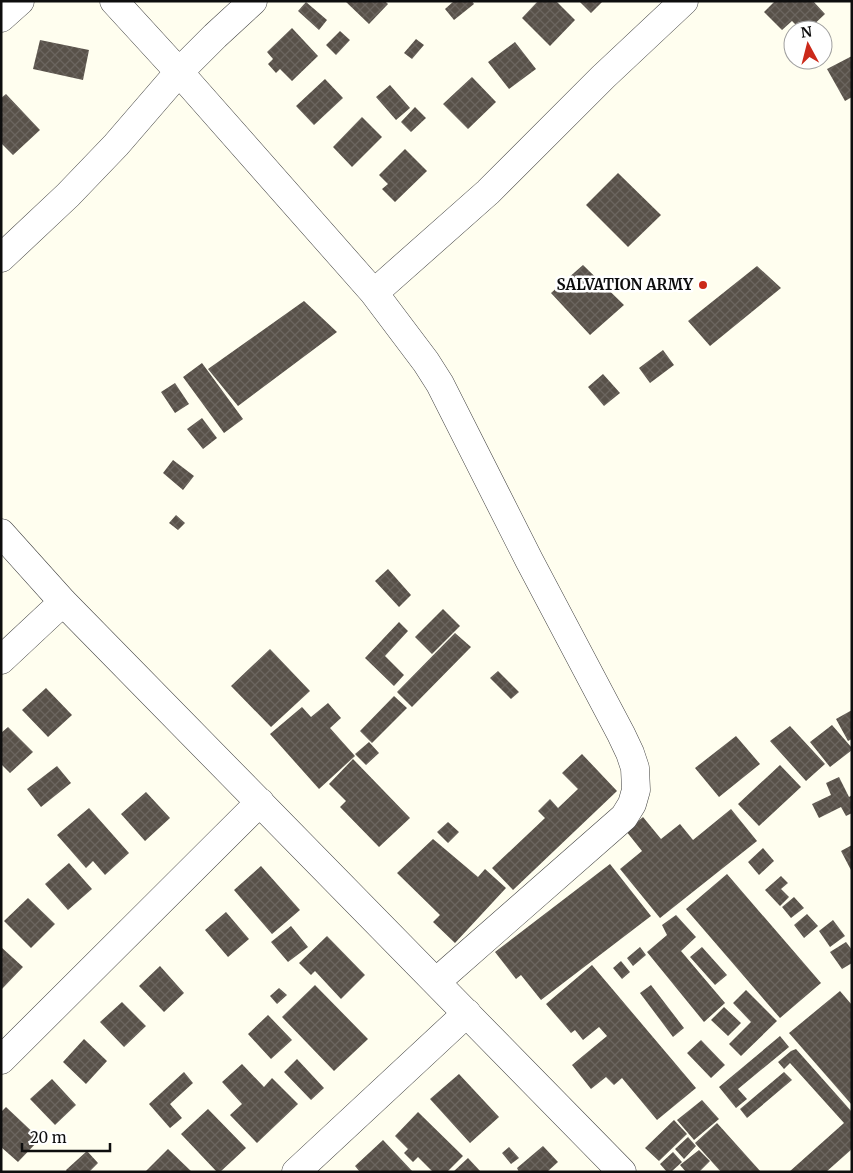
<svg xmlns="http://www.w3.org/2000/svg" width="853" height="1173" font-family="Merriweather,serif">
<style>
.building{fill:url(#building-cross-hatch)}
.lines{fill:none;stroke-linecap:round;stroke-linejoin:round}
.street-casing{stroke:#414141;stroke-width:29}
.street{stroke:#fff;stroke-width:28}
.poi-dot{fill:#cb291a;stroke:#fff;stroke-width:2}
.labels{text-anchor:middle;stroke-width:5;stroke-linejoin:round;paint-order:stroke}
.poi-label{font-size:15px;font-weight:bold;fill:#0e0e0e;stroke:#fff;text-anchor:end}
</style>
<defs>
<pattern id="building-cross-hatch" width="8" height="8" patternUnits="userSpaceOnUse" patternTransform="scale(1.25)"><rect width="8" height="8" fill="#585149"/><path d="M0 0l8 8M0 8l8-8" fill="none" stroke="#6b655f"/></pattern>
</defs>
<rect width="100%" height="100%" fill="#fffeef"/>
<!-- building -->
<path class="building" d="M345 1H385L388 4 369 24Z
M454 1H472L474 4 454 20 445 9Z
M538 1H556L575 20 550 46 522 18Z
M579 1H603L591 13Z
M773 1H813L825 14 808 30H801L792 21 782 30 764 12 774 2Z
M306 2 327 20 319 30 298 11Z
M292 28 318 56 292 81 280 69 276 73 268 64 273 59 267 52Z
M340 31 350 40 336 55 326 45Z
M416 39 424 45 412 59 404 53Z
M40 40 89 50 83 80 33 69Z
M515 42 536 69 509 89 488 62Z
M852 56V97L845 101 827 69Z
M472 77 496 102 468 129 443 104Z
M325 79 343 98 314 125 296 106Z
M390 85 410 108 396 120 376 97Z
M6 94 40 130 13 155 1 143V98Z
M415 107 426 118 411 132 401 122Z
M362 117 382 137 352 167 333 147Z
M405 149 427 171 395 202 382 189 388 184 379 175Z
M618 173 661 215 628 247 586 205Z
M583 265 624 305 590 335 551 293Z
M757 266 781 288 710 346 688 321Z
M304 301 337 332 238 406 208 369Z
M663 350 674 365 650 383 639 368Z
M202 363 243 419 224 433 183 377Z
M603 374 620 393 604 406 588 387Z
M175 383 189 404 175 413 161 392Z
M202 418 217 438 203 449 187 429Z
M173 460 194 476 183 490 163 473Z
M176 515 185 523 178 530 169 523Z
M388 569 411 595 399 607 375 581Z
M443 609 460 626 432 654 415 637Z
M399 622 408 631 385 656 404 675 394 686 365 658Z
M455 633 471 647 412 707 397 692Z
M270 649 310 691 271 727 231 686Z
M498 671 519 692 511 699 490 678Z
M46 688 72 715 48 737 22 710Z
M394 696 407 708 372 743 360 731Z
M328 703 341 718 330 728 355 756 319 789 270 734 302 707 311 717Z
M852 710V739L848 741 836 719Z
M832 725 852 748V750L830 767 810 742Z
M790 726 825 764 806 781 770 741Z
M8 727 33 752 10 773 1 764V733Z
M736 736 760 764 719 797 695 768Z
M369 742 379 753 366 765 355 754Z
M582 754 617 791 513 890 492 868 545 818 538 811 550 799 558 808 578 789 562 773Z
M353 759 410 818 379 847 340 807 346 801 329 784Z
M780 765 801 787 759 826 738 804Z
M57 766 71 783 41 807 27 789Z
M839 777 849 797 852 795V813L846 816 841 807 819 818 812 804 831 795 826 783Z
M146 792 170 818 145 841 121 814Z
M89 808 129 853 105 875 93 861 86 868 57 835Z
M731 809 757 841 660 918 620 869 642 851 626 831 643 817 661 839 680 824 693 840Z
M448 822 459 832 448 843 437 832Z
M433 839 478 877 485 869 506 888 455 943 433 922 440 915 397 873Z
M852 845V872L841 851Z
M763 848 774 861 759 875 748 862Z
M69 863 92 889 68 910 45 884Z
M610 864 651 916 541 1000 521 975 516 979 495 952Z
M261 866 300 910 272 934 234 890Z
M727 874 821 983 780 1018 686 909Z
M781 876 788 883 781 889 789 897 780 906 765 890Z
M794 897 804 908 791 918 782 907Z
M28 898 55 924 31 948 4 921Z
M226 912 249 939 228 957 205 930Z
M807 914 818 926 804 938 794 925Z
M676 915 696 937 681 951 725 1003 704 1022 647 952 667 935 662 925Z
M833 920 845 936 830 947 819 931Z
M291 926 308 947 288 962 271 942Z
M327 936 365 975 341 999 315 971 311 975 299 963Z
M846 942 852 950V963L842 969 830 952Z
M1 947 23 967 1 990Z
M640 947 646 955 633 966 627 958Z
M702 947 727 975 715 985 690 957Z
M621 961 630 972 622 979 613 968Z
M592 965 696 1088 657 1120 622 1078 614 1085 606 1077 591 1089 572 1065 607 1036 599 1027 583 1040 575 1030 571 1033 546 1004Z
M160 966 184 993 164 1012 139 986Z
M315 985 368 1039 334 1071 282 1017Z
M651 985 684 1028 673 1037 640 993Z
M279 988 287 995 277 1004 270 996Z
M746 990 777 1021 741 1056 729 1044 751 1022 733 1003Z
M840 991 852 1005V1105L789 1033Z
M122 1002 146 1026 124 1047 100 1022Z
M724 1007 741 1023 728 1036 711 1020Z
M268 1015 292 1040 271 1059 248 1034Z
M780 1036 789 1047 738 1089 747 1099 736 1108 719 1087Z
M84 1039 107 1061 86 1084 63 1062Z
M701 1040 725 1065 711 1078 687 1053Z
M796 1049 852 1112V1149L826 1172H789L844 1123 790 1063 784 1069 778 1062 791 1051Z
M297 1059 324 1088 311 1100 284 1072Z
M242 1064 264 1087 272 1078 298 1104 257 1143 230 1115 242 1104 222 1082Z
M184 1072 193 1083 170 1104 182 1118 170 1128 149 1104Z
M784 1072 792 1080 747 1118 740 1109Z
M459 1074 499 1117 470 1143 430 1099Z
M52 1079 76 1105 55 1125 30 1099Z
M702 1100 719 1119 694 1140 677 1120Z
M6 1107 40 1139 18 1162 1 1147V1112Z
M208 1109 246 1148 220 1172H217L181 1134Z
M418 1112 463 1156 447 1172H433L418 1157 413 1162 404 1153 408 1149 395 1136Z
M674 1120 687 1134 659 1161 645 1148Z
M717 1123 761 1172H721L695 1143Z
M688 1137 696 1146 684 1159 675 1149Z
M383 1140 413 1172H360L355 1166Z
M543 1146 558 1162 547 1172H519L517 1168Z
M509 1147 519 1158 511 1164 502 1153Z
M168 1149 192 1172H145Z
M699 1150 710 1161 699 1172H686L680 1165Z
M87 1151 98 1163 89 1172H67L66 1170Z
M673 1152 682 1162 671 1172H667L660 1164Z
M468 1158 481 1172H453Z"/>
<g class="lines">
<defs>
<path id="street" d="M114 1 179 72 374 293 426 362 440 384 529 560 621 734 630 753 635 768 636 790 632 804 624 817 436 982
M1 18 20 1
M1 258 68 195 116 145 179 72 215 36 253 1
M374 293 488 192 603 77 684 1
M1 533 63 602 622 1172
M1 660 63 602
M1 1060 260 802
M296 1172 467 1013"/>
</defs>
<!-- street casing -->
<use href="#street" class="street-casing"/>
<!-- street -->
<use href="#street" class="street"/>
</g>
<!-- markers -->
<circle class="poi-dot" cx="703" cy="285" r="5"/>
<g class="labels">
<!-- poi labels -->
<g class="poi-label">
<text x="693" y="290">SALVATION ARMY</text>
</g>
</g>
<!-- border -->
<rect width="853" height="1173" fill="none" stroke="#0e0e0e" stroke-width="5"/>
<!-- north arrow -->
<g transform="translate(808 45) rotate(353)"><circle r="24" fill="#ffffff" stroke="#9f9f9f"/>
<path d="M0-4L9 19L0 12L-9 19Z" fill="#cb291a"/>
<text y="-8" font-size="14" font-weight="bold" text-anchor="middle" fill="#0e0e0e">N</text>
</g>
<!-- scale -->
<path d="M22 1143v8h88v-8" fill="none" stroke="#0e0e0e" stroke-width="2.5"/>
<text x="30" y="1143" font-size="15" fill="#0e0e0e" stroke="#ffffff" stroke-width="4" paint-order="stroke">20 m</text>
</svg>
